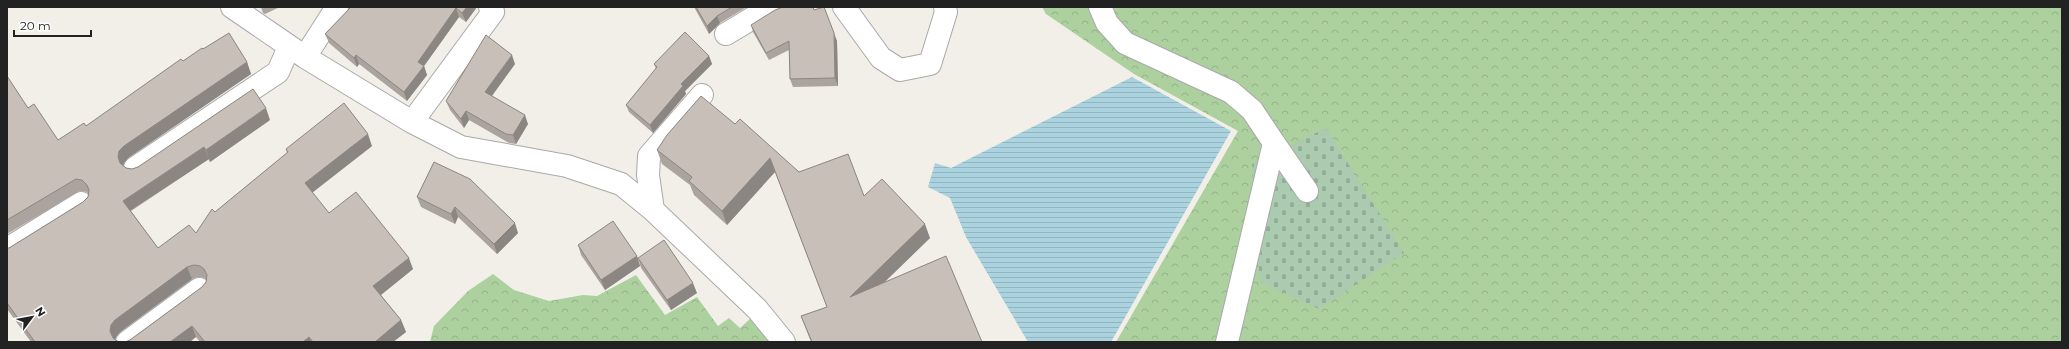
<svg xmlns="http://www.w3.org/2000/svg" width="2069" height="349" font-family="Montserrat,sans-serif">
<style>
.forest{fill:url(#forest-crowns)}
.cemetery{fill:url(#cemetery-stones)}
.water{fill:url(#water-rules)}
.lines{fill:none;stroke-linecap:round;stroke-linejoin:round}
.minor-casing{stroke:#a9a9a9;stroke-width:24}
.minor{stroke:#fff;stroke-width:22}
.wall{fill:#aba49e}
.shaded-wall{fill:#8b8681}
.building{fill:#c7bfb8;stroke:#8b8681}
</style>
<defs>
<pattern id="forest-crowns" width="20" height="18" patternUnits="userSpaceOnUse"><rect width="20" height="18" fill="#add19e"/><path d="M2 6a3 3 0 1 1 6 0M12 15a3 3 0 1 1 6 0" fill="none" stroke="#95b388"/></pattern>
<pattern id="cemetery-stones" width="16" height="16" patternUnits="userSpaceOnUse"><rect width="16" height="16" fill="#aacbaf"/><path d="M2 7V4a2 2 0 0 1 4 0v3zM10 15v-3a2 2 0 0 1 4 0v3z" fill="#92ae96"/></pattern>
<pattern id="water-rules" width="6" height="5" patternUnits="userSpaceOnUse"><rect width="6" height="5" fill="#aad3df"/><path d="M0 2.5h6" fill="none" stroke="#92b5bf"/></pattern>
</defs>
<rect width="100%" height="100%" fill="#f2efe9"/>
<!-- forest -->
<path class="forest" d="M1042 7H2062V342H1116L1238 131 1134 74 1046 14Z
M493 274 514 290 549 301 583 295 597 296 636 275 665 315 697 297 718 326 729 318 740 328 751 318 774 342H430L434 326 468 291Z"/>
<!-- cemetery -->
<path class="cemetery" d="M1326 128 1404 253 1319 309 1260 282 1252 164Z"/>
<!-- water -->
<path class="water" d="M1132 77 1231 131 1111 342H1028L966 237 950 198 928 187 935 163 951 168Z"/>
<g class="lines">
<defs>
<path id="minor" d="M232 7 305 57 412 122 461 147 567 166 621 184 653 210 757 309 784 342
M844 7 881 58 900 70 930 64 946 12 945 7
M1100 7 1107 23 1125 43 1231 92 1252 110 1274 143 1227 342
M726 34 771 7
M305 57 337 7
M412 122 493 12 490 7
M1274 143 1307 191
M135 168 278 72 289 47
M653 210 648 175 649 156 702 95
M7 249 81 203
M127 342 199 289"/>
</defs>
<!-- minor casing -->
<use href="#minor" class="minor-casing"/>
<!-- minor -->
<use href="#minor" class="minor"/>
</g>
<!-- wall -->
<path class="wall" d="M261 7H280L265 14 263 13Z
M351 7H477L466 22 459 17 424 66 427 75 407 101 359 64 357 67 329 43 325 34Z
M694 7H747L720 23 709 34Z
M814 10 837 41 838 86 793 87 790 79 789 50 769 60 753 32 751 25Z
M203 49 247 62 251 74 128 158 124 163 123 165 126 168 132 169 270 120 210 162 209 159 131 211 158 248 196 233 215 212 287 153 286 149 372 146 312 193 329 213 413 269 381 295 401 320 406 332 393 342H200L196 337 130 340 202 287 206 282 207 280 204 278 198 277 192 279 120 332 116 337 115 340 117 341 120 342H31L7 309V248H9L83 202 88 197V194L87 192 80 191 7 234V76L28 108 58 140 86 126 183 61Z
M709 56 712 64 685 91 686 94 653 133 629 112 626 105 656 69 654 64Z
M515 64 492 96 528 124 516 144 509 143 469 120 464 128 450 110 446 101Z
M735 124 799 172 864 196 930 238 884 282 982 342H811L801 316 827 307 775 172 727 225 694 195 690 185 662 164 657 150Z
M434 162 518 233 497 254 458 217 455 224 421 207 417 197Z
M578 245 637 256 640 266 605 290 581 255Z
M638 258 697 293 671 310 641 268Z"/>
<!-- shaded-wall -->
<path class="shaded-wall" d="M467 7H477L466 22 462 13Z
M456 8 459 17 424 66 427 75 407 101 404 92 418 62Z
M717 16 720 23 709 34 707 26Z
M834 33 837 41 838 86 835 78Z
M356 55 359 64 357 67 354 58Z
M512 55 515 64 488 101 485 92Z
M709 56 712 64 685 91 686 94 653 133 650 125 681 84Z
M247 62 251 74 128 158 124 163 123 168 124 175 118 157 119 151 124 146Z
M266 108 270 120 210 162 206 150Z
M466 111 469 120 464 128 461 119Z
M525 115 528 124 516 144 513 135Z
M368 134 372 146 309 195 305 183Z
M204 147 209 159 128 212 123 201Z
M770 158 775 172 727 225 722 211Z
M455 207 458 217 455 224 451 214Z
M515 223 518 233 497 254 494 244Z
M925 224 930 238 855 311 850 297Z
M637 256 640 266 605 290 601 280Z
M409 258 413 269 377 298 373 286Z
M187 267 192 279 120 332 116 337 115 342 110 331 111 325 115 320Z
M693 283 697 293 671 310 667 300Z
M401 320 406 332 393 342H375Z
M192 326 196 337 190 342H170Z
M309 337 311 342H303Z"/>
<!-- building -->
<path class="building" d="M351 7H467L462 13 456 8 418 62 424 66 404 92 356 55 354 58 325 34Z
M696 7H732L717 16 707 26Z
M783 7H813L814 10 824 7 834 33 835 78 790 79 789 41 766 53 751 25 775 10Z
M685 32 709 56 681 84 683 86 650 125 626 105 657 67 654 64Z
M229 33 247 62 124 146 119 151 118 157 120 163 126 168 132 169 138 167 253 89 266 108 206 150 204 147 123 201 158 248 189 225 196 233 212 209 215 212 288 152 286 149 344 103 368 134 305 183 329 213 356 192 409 258 373 286 401 320 375 342H313L309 337 303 342H205L192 326 170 342H125L130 340 202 287 206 282 207 275 204 269 200 266 194 265 187 267 115 320 111 325 110 331 113 338 117 341 120 342H35L7 303V248H9L83 202 88 197 89 190 87 185 82 180 76 179 7 220V76L28 108 34 104 58 140 84 123 86 126 181 59 183 61 202 48 203 49Z
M486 35 512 55 485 92 525 115 513 135 506 134 466 111 461 119 446 101Z
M701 96 735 124 740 119 799 172 848 154 864 196 882 179 925 224 850 297 946 256 982 342H812L801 316 827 307 770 158 722 211 689 181 692 177 657 150 667 135Z
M434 162 470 179 515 223 494 244 455 207 451 214 417 197Z
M613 221 637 256 601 280 578 245Z
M664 240 693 283 667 300 638 258Z"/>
<!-- border -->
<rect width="2069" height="349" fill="none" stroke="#222222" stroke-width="16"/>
<!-- north arrow -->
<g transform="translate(32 317) rotate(58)" stroke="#ffffff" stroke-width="3" paint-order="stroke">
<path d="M0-3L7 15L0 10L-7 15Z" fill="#222222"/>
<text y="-6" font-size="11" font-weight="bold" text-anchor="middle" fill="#222222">N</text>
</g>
<!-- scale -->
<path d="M14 30v6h77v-6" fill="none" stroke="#222222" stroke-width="2"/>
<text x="20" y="30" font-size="12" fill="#222222" stroke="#ffffff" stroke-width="3" paint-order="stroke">20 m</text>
</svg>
